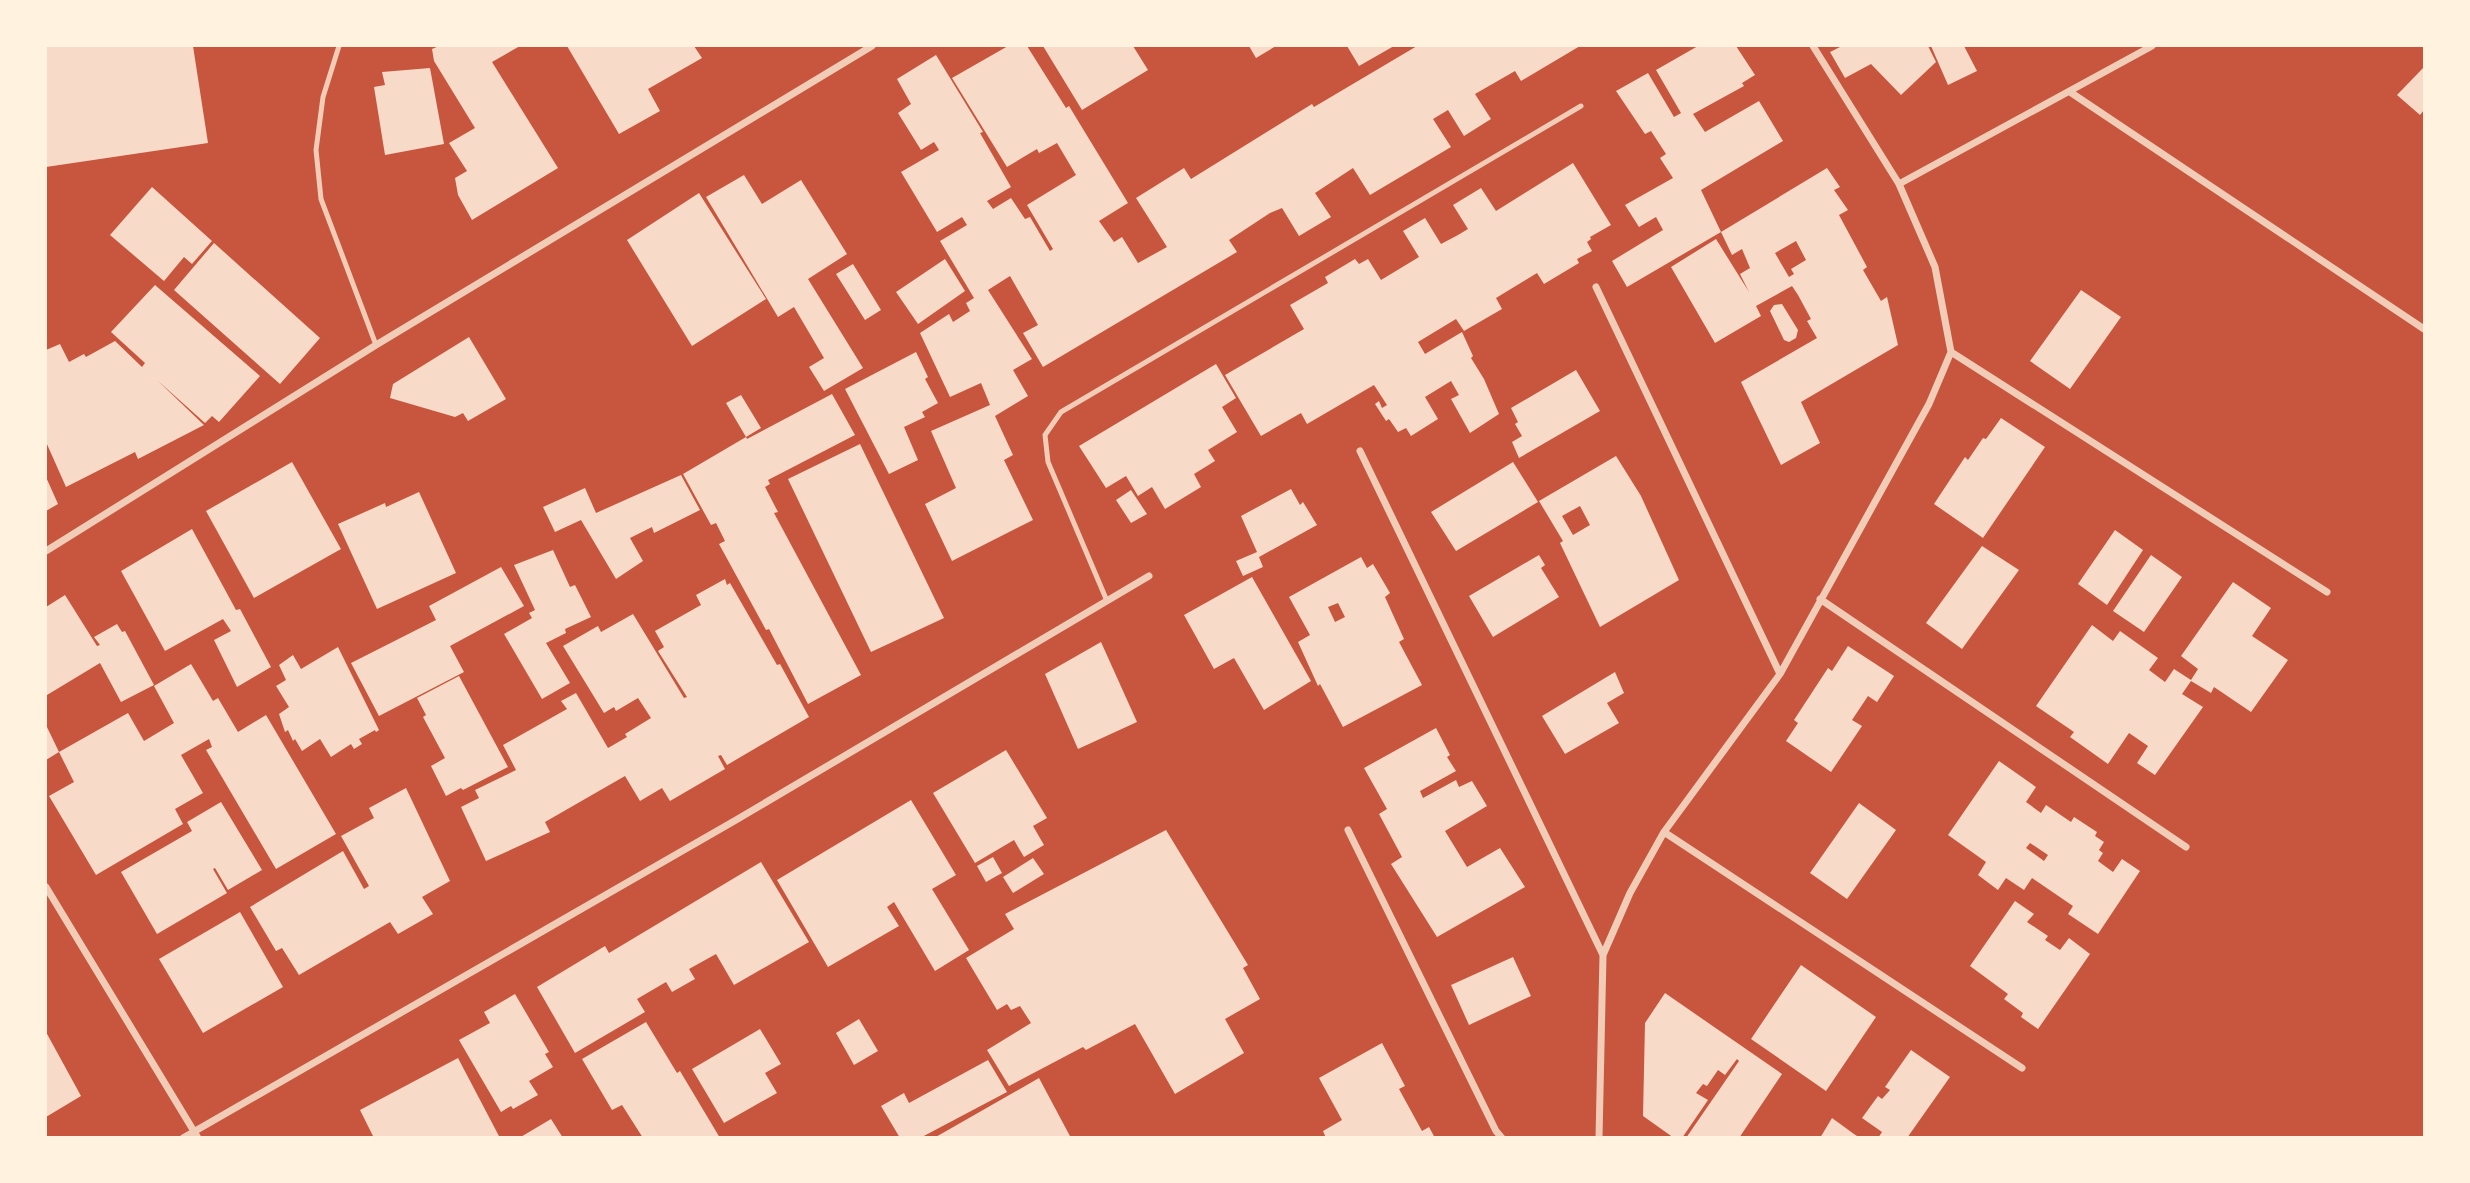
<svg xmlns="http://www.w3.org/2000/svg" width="2470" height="1183" font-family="Signika,sans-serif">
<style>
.building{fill:#f7dbc8;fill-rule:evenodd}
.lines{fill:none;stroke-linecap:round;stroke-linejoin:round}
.service{stroke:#f1ccb7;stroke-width:5}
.minor{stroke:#f1ccb7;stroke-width:7}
</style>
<rect width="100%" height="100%" fill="#c8553d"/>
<!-- building -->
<path class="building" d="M46 46H193L208 143 46 167Z
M439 46H520L492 62 558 168 472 220 458 195 455 178 467 171 449 143 475 128 434 61 432 49Z
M567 46H694L702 58 648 89 660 111 619 134Z
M1008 46H1027L1066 108 1069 106 1128 203 1099 221 1114 242 1122 237 1138 263 1167 247 1136 198 1184 168 1191 179 1312 104 1314 107 1417 46H1580L1521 81 1515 71 1475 94 1491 119 1464 136 1448 110 1433 119 1451 147 1370 195 1353 168 1315 193 1331 217 1299 236 1282 208 1270 213 1229 240 1237 252 1043 367 1023 333 1038 325 1010 276 988 290 1032 359 1013 370 1028 396 995 416 1013 455 1004 460 1033 520 952 561 925 504 956 488 931 431 990 405 981 383 950 397 920 333 949 314 953 322 970 311 966 303 974 298 940 241 967 225 962 217 937 232 901 172 939 150 934 142 921 150 898 113 911 104 897 79 936 55 983 132 980 133 1011 187 987 201 993 209 1011 198 1025 219 1030 217 1050 251 1053 249 1027 205 1076 175 1057 143 1039 153 1037 149 1007 167 952 78Z
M1043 46H1133L1148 70 1082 110Z
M1249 46H1276L1256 58Z
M1347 46H1394L1359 66Z
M1698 46H1736L1755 75 1742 83 1744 86 1693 114 1705 132 1759 101 1783 141 1701 190 1721 232 1627 287 1612 261 1663 230 1656 217 1639 227 1625 205 1673 178 1660 158 1666 154 1651 131 1645 134 1616 91 1648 73 1674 117 1681 113 1656 70Z
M1842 46H1928L1936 62 1901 95 1871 64 1845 78 1830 52Z
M1931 46H1964L1977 71 1948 85Z
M2424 67V110L2420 115 2397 95Z
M430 68 444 144 385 155 374 87 385 85 382 72Z
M1573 163 1611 225 1590 237 1591 239 1587 242 1592 251 1577 259 1579 263 1544 284 1537 273 1496 298 1502 309 1464 331 1456 319 1418 342 1425 354 1462 332 1473 356 1471 358 1484 379 1499 414 1470 433 1451 399 1459 395 1451 381 1425 397 1438 419 1411 436 1406 428 1398 432 1389 419 1386 421 1375 404 1379 401 1382 408 1387 405 1374 385 1307 424 1301 413 1261 436 1225 375 1304 329 1290 305 1328 283 1325 277 1355 259 1359 264 1368 259 1381 280 1419 257 1403 231 1425 218 1441 244 1458 235 1468 229 1453 205 1481 188 1496 211Z
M1827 168 1840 187 1834 190 1848 210 1839 215 1867 267 1863 270 1881 301 1887 297 1898 345 1801 402 1820 443 1781 465 1741 382 1817 338 1807 321 1811 319 1798 295 1792 286 1756 306 1761 316 1715 343 1671 267 1716 239 1749 292 1740 274 1750 268 1742 249 1732 255 1721 232ZM1796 241 1806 260 1791 269 1794 274 1789 277 1775 253Z
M744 175 762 204 801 180 847 254 808 279 863 368 824 391 809 367 824 358 794 307 778 317 706 197Z
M152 187 212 241 192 264 184 257 164 281 110 235Z
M699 193 766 299 692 346 627 240Z
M214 243 320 338 280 384 174 290Z
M945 259 965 291 918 324 896 292Z
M853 264 881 310 865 320 836 274Z
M155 285 260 376 219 422 212 416 205 423 157 380 204 425 138 459 135 452 66 487 46 442V350L60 344 69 362 84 354 86 357 115 341 142 367 145 363 111 332Z
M2081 290 2121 317 2070 389 2030 361Z
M1782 304 1798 330 1796 338 1789 342 1784 340 1770 311 1774 305Z
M469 337 506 399 468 421 463 413 455 417 390 398 393 384Z
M916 352 928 377 925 379 938 403 922 412 925 417 904 427 918 460 889 474 845 389Z
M1216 364 1236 398 1222 407 1237 432 1208 450 1215 461 1194 474 1201 487 1165 509 1152 487 1138 496 1126 476 1106 488 1079 446Z
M1576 370 1600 411 1519 458 1512 442 1522 436 1515 424 1518 422 1511 408Z
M832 394 855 435 768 480 770 484 765 487 778 512 774 513 861 675 808 704 769 629 766 630 719 544 725 541 716 523 711 525 683 474 746 437 726 403 741 395 761 428 746 437 747 439Z
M2001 418 2045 447 1983 538 1934 504 1965 457 1968 460 1983 438 1986 439Z
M860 444 944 618 871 652 788 479Z
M1616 456 1641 496 1679 580 1600 627 1560 543 1563 541 1539 501ZM1580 506 1590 525 1573 535 1562 516Z
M292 462 341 549 254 598 206 511Z
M1513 462 1538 502 1456 551 1431 512Z
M681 475 700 510 654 533 652 527 630 538 643 561 616 579 581 520 555 532 543 507 585 488 596 513Z
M46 477 58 504 46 511Z
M1291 489 1300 505 1303 502 1317 525 1259 557 1263 567 1243 576 1236 561 1257 552 1241 516Z
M1131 490 1147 514 1131 523 1116 500Z
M419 492 456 573 377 609 338 524 385 503 386 507Z
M192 529 236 610 240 609 271 667 237 687 214 640 231 631 223 619 165 651 121 571Z
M2115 530 2143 550 2107 605 2078 584Z
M1982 546 2019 570 1962 649 1926 623Z
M553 550 570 587 575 585 591 617 565 629 566 633 546 643 570 683 542 699 504 634 532 618 529 613 535 610 514 565Z
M1539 555 1545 565 1541 568 1559 597 1493 637 1469 596Z
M2151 555 2182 577 2144 632 2113 611Z
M1361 557 1367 568 1373 564 1390 593 1385 597 1404 639 1399 642 1422 685 1343 727 1320 684 1318 686 1298 642 1310 635 1289 597ZM1338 603 1345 617 1335 622 1328 607Z
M501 567 524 606 450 646 464 672 379 716 351 663 436 620 429 606Z
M1252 577 1311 681 1264 710 1234 658 1214 669 1184 615Z
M725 579 727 585 730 583 777 665 780 664 809 717 727 765 721 755 718 756 725 769 670 801 662 788 640 801 625 776 545 822 550 832 486 861 461 807 479 798 475 790 516 770 503 745 567 709 561 701 576 693 608 748 627 737 625 734 651 718 638 698 616 711 614 707 604 713 563 646 598 626 601 632 633 614 684 698 687 697 658 651 664 647 655 631 701 605 696 595Z
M2233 582 2271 608 2252 636 2288 660 2251 712 2214 687 2211 693 2191 681 2182 694 2203 707 2155 775 2137 763 2148 746 2129 733 2108 764 2070 737 2074 732 2036 706 2092 625 2113 641 2120 631 2158 658 2149 670 2165 682 2174 669 2191 680 2198 669 2181 656Z
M65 595 97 646 100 645 94 637 117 624 122 632 125 631 154 685 121 702 100 663 47 695 46 607Z
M1101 642 1137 722 1078 749 1045 674Z
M1848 646 1894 676 1877 702 1868 696 1852 720 1862 726 1831 772 1786 741 1798 723 1794 720 1828 668 1832 671Z
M338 647 379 730 376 732 375 730 359 739 362 744 354 749 351 744 331 757 320 739 302 751 295 739 293 741 288 730 285 732 279 714 289 707 276 686 286 680 279 665 293 655 301 669Z
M191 664 213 701 218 698 238 732 266 715 336 834 276 869 206 750 212 747 209 739 181 755 203 793 175 809 183 824 96 875 49 796 74 782 59 752 128 713 144 741 174 723 154 686Z
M1615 672 1624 693 1607 703 1619 723 1565 754 1542 716Z
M459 676 508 767 463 790 461 788 446 796 431 766 445 758 423 717 426 715 417 698Z
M46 725 59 752 46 760Z
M1436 728 1450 755 1447 757 1456 771 1420 791 1423 798 1456 780 1459 787 1472 781 1487 806 1445 831 1467 867 1500 848 1525 887 1437 937 1391 864 1402 857 1379 814 1387 809 1364 768Z
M1006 750 1047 818 1033 826 1044 845 1024 857 1014 840 975 863 933 793Z
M1999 761 2036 787 2026 802 2041 813 2046 805 2071 822 2074 817 2097 832 2095 836 2104 842 2099 850 2103 853 2098 861 2113 872 2122 859 2140 871 2098 934 2068 914 2073 906 2032 878 2024 890 2006 878 1998 890 1978 875 1986 862 1948 835ZM2030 843 2048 855 2044 861 2026 848Z
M406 788 450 881 422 897 433 914 398 934 390 922 299 975 282 948 276 951 250 907 343 851 364 889 369 886 341 836 374 818 369 808Z
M911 800 956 875 932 889 969 950 935 971 894 902 887 907 899 926 828 967 777 880Z
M221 802 262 870 228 890 215 868 213 869 227 893 157 934 121 872 192 831 187 822Z
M1859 803 1896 830 1847 899 1810 873Z
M1166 830 1248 965 1243 968 1260 999 1225 1019 1244 1053 1175 1094 1135 1024 1086 1050 1083 1047 1009 1086 987 1050 1031 1023 1020 1006 1011 1010 1007 1004 997 1010 966 958 1014 929 1005 914Z
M993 857 1002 873 986 882 977 866Z
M1033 858 1044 874 1013 893 1003 877Z
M761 862 809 942 734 985 716 954 689 969 695 979 672 992 666 982 637 999 645 1012 575 1053 537 987 605 946 609 953Z
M2015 901 2034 914 2027 922 2048 936 2045 940 2060 950 2069 938 2090 954 2038 1029 2021 1017 2023 1013 2004 999 2008 994 1970 966Z
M240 912 283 987 203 1033 159 959Z
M1513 957 1531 996 1469 1025 1451 985Z
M1801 965 1876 1017 1826 1091 1751 1039Z
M1665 993 1782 1074 1739 1138H1686L1739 1061 1737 1059 1725 1075 1718 1070 1707 1086 1703 1084 1696 1093 1708 1100 1682 1138H1674L1643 1116 1645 1023Z
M515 994 549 1052 545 1054 553 1067 529 1081 538 1095 513 1109 511 1106 501 1112 459 1040 490 1023 484 1012Z
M859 1019 878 1051 854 1065 836 1033Z
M646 1022 677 1073 680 1071 720 1138H643L622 1105 612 1110 582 1059Z
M760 1029 781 1064 765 1073 777 1093 724 1123 692 1069Z
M46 1032 81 1096 46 1117Z
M1382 1043 1405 1086 1399 1089 1422 1131 1429 1127 1435 1138H1326L1323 1131 1342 1120 1319 1078Z
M1911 1050 1950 1077 1907 1138H1878L1882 1132 1862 1118 1878 1096 1882 1099 1890 1090 1885 1087Z
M458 1058 500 1138H374L360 1110Z
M988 1060 1007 1092 920 1138H900L881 1106 904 1093 909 1103Z
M1039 1078 1071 1138H934Z
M1832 1118 1854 1134 1860 1138H1820Z
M551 1119 563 1138H519Z"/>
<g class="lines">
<!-- service -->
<path class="service" d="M339 46 323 97 316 150 321 199 376 345
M1107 601 1048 462 1045 435 1061 412 1581 106"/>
<!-- minor -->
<path class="minor" d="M2070 92 2424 329
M1899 184 2152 46
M1596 287 1780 674
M1951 352 2327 592
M1360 451 1603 955
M46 551 376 345 872 46
M1820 599 2186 847
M1348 830 1496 1131 1502 1138
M1664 832 2022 1068
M46 887 198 1138
M183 1138 736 820 1149 576
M1599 1138 1603 955 1630 893 1664 832 1780 674 1929 404 1951 352 1935 267 1899 184 1813 46"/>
</g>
<!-- border -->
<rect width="2470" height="1183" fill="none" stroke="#fff3e0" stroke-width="94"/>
</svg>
